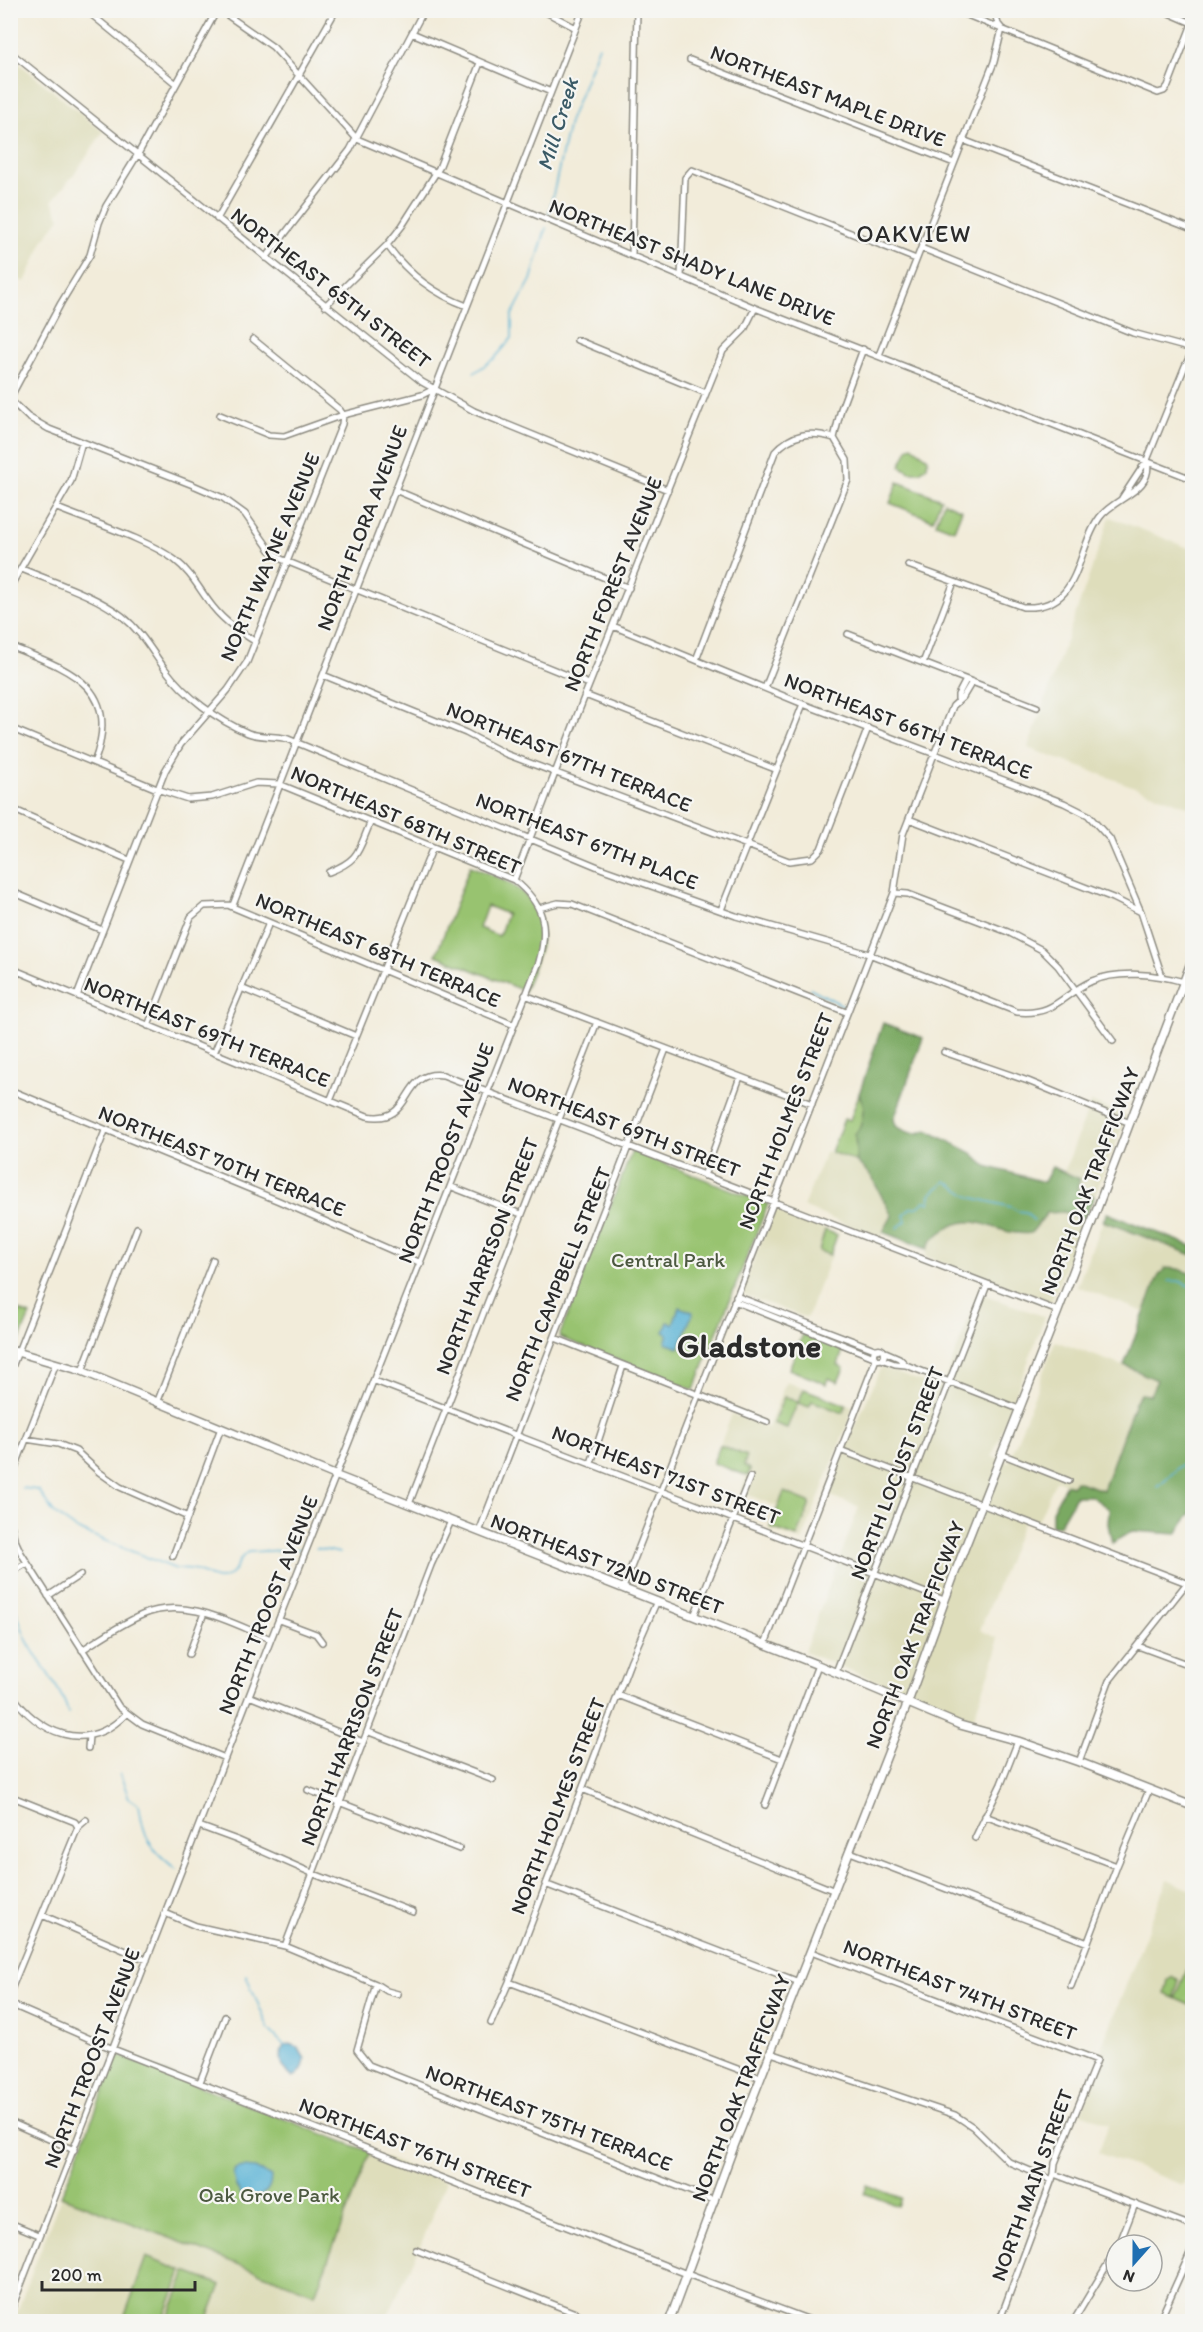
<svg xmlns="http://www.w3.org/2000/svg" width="1203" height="2332" font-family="Itim,sans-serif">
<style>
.built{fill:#deddbb}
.green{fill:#98c370;stroke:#62774e;stroke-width:1.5;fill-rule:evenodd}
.forest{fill:#7aa962;stroke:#526a46;stroke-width:1.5}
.water{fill:#56b1d4;stroke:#406e80;stroke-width:1.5}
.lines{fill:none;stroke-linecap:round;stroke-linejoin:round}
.stream{stroke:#56b1d4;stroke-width:1.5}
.minor-casing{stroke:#8e8c82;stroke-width:8}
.major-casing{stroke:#8e8c82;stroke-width:10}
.minor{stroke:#fff;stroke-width:5}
.major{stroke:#fff;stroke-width:7}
.labels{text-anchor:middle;stroke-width:4.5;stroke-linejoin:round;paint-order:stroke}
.street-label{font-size:21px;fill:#2b2b2b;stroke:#f6f6f2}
.park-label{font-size:21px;fill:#4c5940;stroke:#f6f6f2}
.water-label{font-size:22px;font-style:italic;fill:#3a5a66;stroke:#f6f6f2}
.quarter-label{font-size:24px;letter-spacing:1.5px;fill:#2b2b2b;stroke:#f6f6f2}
.town-label{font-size:33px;font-weight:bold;fill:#2b2b2b;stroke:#f6f6f2}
</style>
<rect width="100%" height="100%" fill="#f6f6f2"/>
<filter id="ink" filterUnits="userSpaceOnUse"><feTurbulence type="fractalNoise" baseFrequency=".0167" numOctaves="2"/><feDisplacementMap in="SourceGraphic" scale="12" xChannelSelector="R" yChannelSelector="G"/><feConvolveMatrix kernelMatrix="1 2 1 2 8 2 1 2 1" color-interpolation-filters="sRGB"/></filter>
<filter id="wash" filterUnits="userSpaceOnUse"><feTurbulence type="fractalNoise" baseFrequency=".008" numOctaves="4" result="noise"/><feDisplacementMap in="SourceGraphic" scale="24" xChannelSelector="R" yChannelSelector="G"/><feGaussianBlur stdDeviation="1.35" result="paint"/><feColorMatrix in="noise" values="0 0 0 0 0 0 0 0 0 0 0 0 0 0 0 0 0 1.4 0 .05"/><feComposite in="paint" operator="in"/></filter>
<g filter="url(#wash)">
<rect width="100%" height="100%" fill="#f2ecda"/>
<!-- built -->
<path class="built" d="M11 57 103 132 73 176 52 201 60 218 44 239 25 282 11 276Z
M1110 517 1191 549 1192 546V808L1028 748Z
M1091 1102 1127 1116 1094 1196 1077 1189 1080 1179 1064 1172Z
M826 1151 860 1164 871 1176 892 1216 880 1238 803 1207Z
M774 1210 839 1234 807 1318 742 1294V1290Z
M1063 1212 1085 1218 1051 1302 925 1256 930 1240 951 1225 969 1220 1018 1235 1031 1233 1047 1213Z
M1103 1221 1192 1255V1274L1178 1269 1158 1277 1144 1312 1077 1286Z
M979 1293 1045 1317 992 1456 1009 1462 1055 1341 1158 1379 1150 1395 1135 1402 1103 1491 1075 1481 1072 1486 1056 1480 1038 1521 1026 1517 1022 1524 980 1630 997 1638V1651L973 1719 804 1652 859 1507 826 1494 881 1367 936 1387 943 1385Z
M786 1381 854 1407 802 1541 769 1529 778 1507 741 1492 747 1476 713 1463 732 1414 768 1428Z
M1167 1880 1192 1890V2175L1187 2173 1183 2185 1098 2153 1109 2124 1081 2113 1102 2058 1100 2052Z
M370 2152 446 2181 419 2249 385 2321 13 2322 61 2196 315 2294Z"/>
<!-- green -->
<path class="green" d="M912 446 928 458 927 466 920 472H910L900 466 909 447Z
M898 482 941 499 933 520 890 503Z
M944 502 962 510 954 530 936 523Z
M470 866C506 880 547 895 541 943 538 959 530 976 524 991L436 955ZM487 906 507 914 499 936 479 928Z
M859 1094 864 1105 861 1125 855 1135 857 1162 831 1152 844 1119 850 1120Z
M632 1151 768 1204 694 1390 559 1337Z
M825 1230 837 1235 830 1255 819 1251Z
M10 1307 30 1315 18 1343 11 1340Z
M803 1334 843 1350 838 1365 844 1368 838 1382 828 1378 826 1384 789 1369Z
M804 1389 846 1405 843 1413 812 1401 809 1407 798 1403Z
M784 1397 798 1402 787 1428 773 1423Z
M720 1445 747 1456 744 1465 750 1469 748 1476 713 1463Z
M784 1492 809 1502 810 1504 797 1537 770 1527Z
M1187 1970 1192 1972V2006L1165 1994 1168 1980 1173 1977 1179 1980 1174 1996 1176 1997Z
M118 2055 370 2152 315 2294 61 2196Z
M867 2185 901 2198 898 2206 864 2193Z
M146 2257 182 2271 163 2321H123Z
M186 2272 221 2285 207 2321H167Z"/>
<!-- forest -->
<path class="forest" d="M883 1023 923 1038 894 1119 896 1126C908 1133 914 1136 927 1130L972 1153 986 1166 1044 1182 1052 1167 1080 1179 1077 1189 1094 1196 1085 1218 1063 1212 1047 1213 1031 1233C995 1238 977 1206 942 1232 934 1238 930 1240 927 1249L883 1232 892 1216 871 1176 857 1162 855 1135 861 1125 864 1106 859 1094Z
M1107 1213 1192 1246V1255L1103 1221Z
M1165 1268 1178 1269 1192 1274V1513L1185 1521 1177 1534 1132 1531 1112 1543 1108 1524 1109 1509 1091 1496H1076L1059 1525 1052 1526V1511L1066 1484 1072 1486 1075 1481 1103 1490 1135 1402 1140 1394 1150 1395 1157 1380 1124 1365 1158 1277Z"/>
<!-- water -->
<path class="water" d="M679 1307 693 1312 679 1348 665 1343 668 1334 664 1332 668 1322 673 1324Z
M289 2044 298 2047 305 2059C304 2067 301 2074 293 2077 282 2072 279 2058 283 2047Z
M243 2167 255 2168 271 2177C271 2195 257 2200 242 2196L236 2187 233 2174 235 2169Z"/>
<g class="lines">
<!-- stream -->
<path class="stream" d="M549 213 569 122 599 46
M474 373 495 358 512 338V315L531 280 546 228
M810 988 844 1006
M897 1228 906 1221 904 1215 910 1208 918 1207 925 1201 930 1203 931 1194 946 1181 970 1197 1011 1207 1017 1211 1026 1212 1034 1221
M1169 1281H1179L1192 1287
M1157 1487C1171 1478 1176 1466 1192 1457
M22 1488 38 1490 54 1513 76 1529 176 1569C180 1569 186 1568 190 1569 205 1571 217 1587 231 1574 238 1567 239 1557 248 1552L302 1549
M316 1548 340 1553
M15 1609C20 1620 23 1634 29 1644 39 1663 65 1694 68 1713
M120 1774 129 1798 139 1805C144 1839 149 1848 176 1869
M246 1975 269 2030 285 2046"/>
</g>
</g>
<g filter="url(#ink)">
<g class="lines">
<defs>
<path id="minor" d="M86 10 175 83
M220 10 273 47 357 139 755 308 1192 479
M542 10 576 28
M955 10 1158 93 1164 91 1168 86 1192 24
M1162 10 1192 23
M412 33 551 92
M10 52 422 382 474 411 668 490
M690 60 954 163
M963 140 1192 229
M217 219 336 10
M387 245C407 273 434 294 467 306
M921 248 1133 333 1192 349
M632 256 637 10
M266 258 350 150 424 10
M681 277 685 178 692 170 916 259
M325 306 387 245 402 226 439 168 480 63
M577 340 706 393
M879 355 994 62 1002 29 998 24 994 10
M10 398 61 303 90 255 99 223 106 206 138 154 217 10
M10 400 28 417 49 429 193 485 223 498 245 514 270 550 281 559 589 684
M220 415 269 435 284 436 343 415 422 395 434 389
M834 438 841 409 863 349
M395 490 629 588
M1122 498 1147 460 1185 366 1192 352
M57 508C91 522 147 539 175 560 192 573 200 591 213 607 225 622 240 632 256 642
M908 565 1023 607C1083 610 1074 552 1100 517 1115 497 1154 491 1147 460
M22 569C55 583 93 594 122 616 141 631 151 650 165 669 185 696 217 720 248 733 261 738 275 735 288 739L603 869 736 916 869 954 1017 1012C1056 1016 1062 994 1092 981 1119 970 1156 974 1184 982
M10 587 71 481 82 442
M613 626 803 704 1064 803 1088 815 1110 839 1141 912 1162 976
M848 634 1037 707
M10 646C69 670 123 686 94 763
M696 660 775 452C792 433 811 431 834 438
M923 663 954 582
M323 675 466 733 506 754 789 861 812 858 821 849 868 728
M765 688 848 480 847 460 834 438
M585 695 775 769
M958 699V695L966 680
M10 728 157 789 188 799 212 797 256 783 279 784 514 880C544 904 549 926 539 962L271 1639 10 2313
M10 808 129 860
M909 819 1113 898 1141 912
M329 872C360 860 358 851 371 821
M514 880 585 695 723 351 744 330 755 308
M10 891 102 930
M894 893 908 894 1008 932 1042 950 1058 966 1113 1041
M230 906 514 1025
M539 908 558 903 572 904 846 1012
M721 910 803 704
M10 968 367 1116C416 1125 399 1069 443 1075L1058 1311
M241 988 356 1036
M10 989 18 971
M525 995 812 1104
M77 996 165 771 181 744 228 690 247 662 342 424 343 415 340 410 253 339
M148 1026 191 917 204 906 233 905 583 10
M944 1052 1028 1081 1130 1123
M214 1053 269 923
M10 1090 279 1201 421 1263
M330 1101 433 847
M704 1176 740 1077
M452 1187 521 1214
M736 1296 877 1350
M734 1301 874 1357
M555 1338 767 1422
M873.5 1354a5.5 5.5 0 1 1 11 0a5.5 5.5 0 1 1-11 0Z
M883 1351 899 1358 906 1365
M881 1359 895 1364 906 1365 1019 1409
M82 1371 137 1228
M10 1372 105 1131
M375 1381 944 1600
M157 1403 213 1260
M26 1439 58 1444 76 1451 99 1472 120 1487 188 1517
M840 1450 1192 1585
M1001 1454 1069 1481
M591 1463 623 1366
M10 1486 14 1470 56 1363
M409 1504 597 1022
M10 1520 14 1538 21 1553 119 1707 142 1724 225 1758
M479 1532 666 1049
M173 1556 221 1428
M10 1573 27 1563
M623 1588 894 893 903 834 953 706 963 697 972 682
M48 1596 80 1575
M694 1616 750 1477
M279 1620 316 1634 322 1642
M765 1644 876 1359
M1138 1646 1192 1666
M82 1650C101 1638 121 1624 142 1615 186 1596 231 1623 271 1639
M189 1654 204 1613
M836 1672 987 1285
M10 1692C38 1734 86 1755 126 1714
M618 1695 782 1759
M249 1696 363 1742
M369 1732 493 1780
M88 1748 89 1736
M1079 1762 1109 1681 1187 1583
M582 1789 835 1891
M308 1790 459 1849
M10 1796 75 1822 78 1827
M765 1805 818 1665
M985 1816 1117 1866
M199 1826 237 1840 314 1874 413 1912
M975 1838 1001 1784 1018 1741
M850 1852 1088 1943
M545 1884 799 1982
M165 1913 196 1926 285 1946 376 1984 387 1991 398 1994
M42 1915 147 1960
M285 1946 431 1565 451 1521
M811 1952 1097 2060 1055 2163 1054 2174 999 2322
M509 1982 761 2078
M376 1984 357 2050 369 2065 715 2201
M1071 1986 1117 1866 1149 1790
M10 1992 78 1827 86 1820
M10 2004 113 2049 687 2274 810 2320
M491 2023 509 1982 631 1660 657 1601
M771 2053 955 2115 973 2127 1009 2162 1052 2180
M200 2082 225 2017
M10 2122 74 2150
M1054 2174 1192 2226
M10 2223 39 2235
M1119 2245 1135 2204
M416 2250 598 2322
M1073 2322 1116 2250
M1159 2322 1192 2249"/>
<path id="major" d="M10 1350 82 1371 337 1476 818 1665 960 1725 1018 1741 1079 1762 1192 1806
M669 2322 734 2146 908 1702 954 1575 1058 1311 1192 960"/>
</defs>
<!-- minor casing -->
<use href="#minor" class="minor-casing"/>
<!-- major casing -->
<use href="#major" class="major-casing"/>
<!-- minor -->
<use href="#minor" class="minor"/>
<!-- major -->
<use href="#major" class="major"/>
</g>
</g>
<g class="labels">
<!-- street labels -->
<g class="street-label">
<text transform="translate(828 96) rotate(21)" y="7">NORTHEAST MAPLE DRIVE</text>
<text transform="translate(692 262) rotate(22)" y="7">NORTHEAST SHADY LANE DRIVE</text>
<text transform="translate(331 288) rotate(38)" y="7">NORTHEAST 65TH STREET</text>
<text transform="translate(362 528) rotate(-69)" y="7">NORTH FLORA AVENUE</text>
<text transform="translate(270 557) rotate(-67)" y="7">NORTH WAYNE AVENUE</text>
<text transform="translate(613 584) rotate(-68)" y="7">NORTH FOREST AVENUE</text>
<text transform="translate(908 726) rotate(21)" y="7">NORTHEAST 66TH TERRACE</text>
<text transform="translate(569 757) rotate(22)" y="7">NORTHEAST 67TH TERRACE</text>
<text transform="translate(406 820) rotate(23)" y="7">NORTHEAST 68TH STREET</text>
<text transform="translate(587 841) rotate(21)" y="7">NORTHEAST 67TH PLACE</text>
<text transform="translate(378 950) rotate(23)" y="7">NORTHEAST 68TH TERRACE</text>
<text transform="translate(207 1032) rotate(22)" y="7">NORTHEAST 69TH TERRACE</text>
<text transform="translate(786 1121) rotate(-69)" y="7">NORTH HOLMES STREET</text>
<text transform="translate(624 1127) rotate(21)" y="7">NORTHEAST 69TH STREET</text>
<text transform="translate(446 1153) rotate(-69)" y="7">NORTH TROOST AVENUE</text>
<text transform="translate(222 1161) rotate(22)" y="7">NORTHEAST 70TH TERRACE</text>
<text transform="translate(1090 1181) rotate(-69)" y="7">NORTH OAK TRAFFICWAY</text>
<text transform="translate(487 1256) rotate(-69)" y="7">NORTH HARRISON STREET</text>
<text transform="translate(558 1284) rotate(-68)" y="7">NORTH CAMPBELL STREET</text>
<text transform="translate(897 1473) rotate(-69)" y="7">NORTH LOCUST STREET</text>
<text transform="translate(666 1475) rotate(21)" y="7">NORTHEAST 71ST STREET</text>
<text transform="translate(607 1564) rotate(21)" y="7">NORTHEAST 72ND STREET</text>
<text transform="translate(268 1605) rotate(-68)" y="7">NORTH TROOST AVENUE</text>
<text transform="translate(915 1635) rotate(-69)" y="7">NORTH OAK TRAFFICWAY</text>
<text transform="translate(352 1727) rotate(-69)" y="7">NORTH HARRISON STREET</text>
<text transform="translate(558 1806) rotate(-69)" y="7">NORTH HOLMES STREET</text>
<text transform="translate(960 1990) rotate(21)" y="7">NORTHEAST 74TH STREET</text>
<text transform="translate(92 2058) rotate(-69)" y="7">NORTH TROOST AVENUE</text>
<text transform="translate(741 2088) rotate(-69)" y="7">NORTH OAK TRAFFICWAY</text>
<text transform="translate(549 2118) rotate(21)" y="7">NORTHEAST 75TH TERRACE</text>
<text transform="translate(415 2148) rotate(21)" y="7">NORTHEAST 76TH STREET</text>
<text transform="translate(1032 2185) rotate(-70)" y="7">NORTH MAIN STREET</text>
</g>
<!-- park labels -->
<g class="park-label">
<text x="668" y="1267">Central Park</text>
<text x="269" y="2202">Oak Grove Park</text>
</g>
<!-- water labels -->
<g class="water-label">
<text transform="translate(557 124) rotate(-73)" y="8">Mill Creek</text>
</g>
<!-- quarter labels -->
<g class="quarter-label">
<text x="914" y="242">OAKVIEW</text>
</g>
<!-- town labels -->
<g class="town-label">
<text x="749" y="1357">Gladstone</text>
</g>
</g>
<!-- margin -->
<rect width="1203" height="2332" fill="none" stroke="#f6f6f2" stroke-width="36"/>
<!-- north arrow -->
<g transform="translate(1134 2263) rotate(201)"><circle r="28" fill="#f6f6f2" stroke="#a5a5a2" stroke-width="1.5"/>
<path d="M0-4.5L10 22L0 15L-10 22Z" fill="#1f6fb2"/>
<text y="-9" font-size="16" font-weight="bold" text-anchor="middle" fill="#2b2b2b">N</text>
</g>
<!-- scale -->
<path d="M42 2281v9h153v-9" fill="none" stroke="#2b2b2b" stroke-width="3"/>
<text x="51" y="2281" font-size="18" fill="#2b2b2b" stroke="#f6f6f2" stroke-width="4.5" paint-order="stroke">200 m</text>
</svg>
